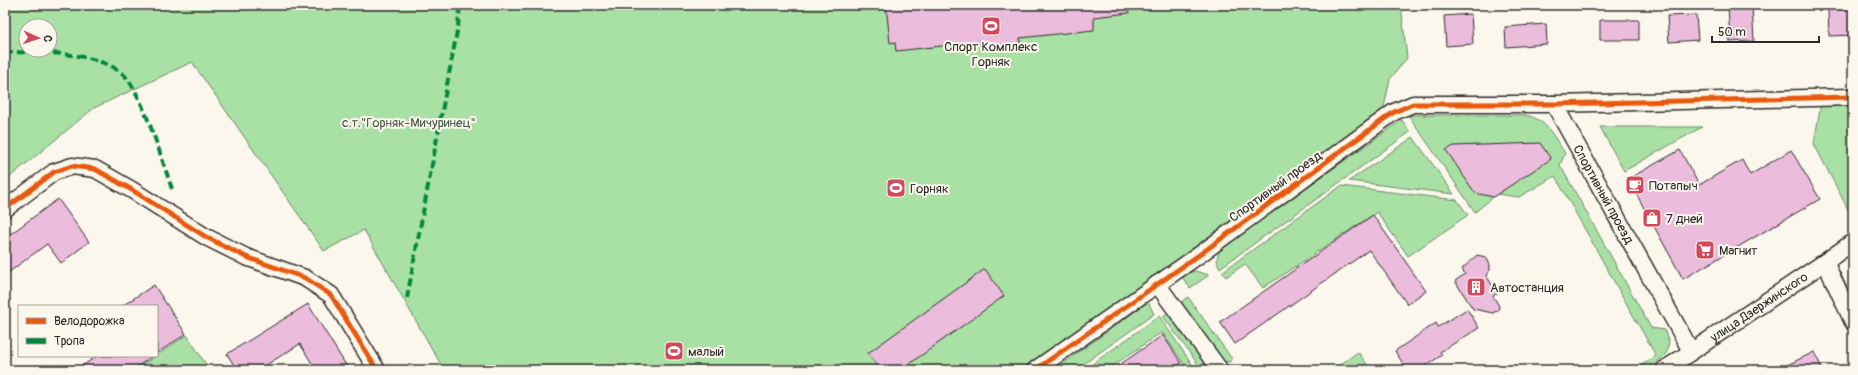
<svg xmlns="http://www.w3.org/2000/svg" width="1858" height="375" font-family="Pangolin,sans-serif">
<style>
.green{fill:#a9e1a5;stroke:#6a8668;fill-rule:evenodd}
.building{fill:#ecbcdd;stroke:#2b2b2b}
.lines{fill:none;stroke-linecap:round;stroke-linejoin:round}
.minor-casing{stroke:#2b2b2b;stroke-width:19}
.minor{stroke:#fbf7ec;stroke-width:16}
.quiet{stroke:#00873e;stroke-width:4;stroke-dasharray:8 4;stroke-linecap:butt}
.cycleway-casing{stroke:#fbf7ec;stroke-width:8}
.cycleway{stroke:#e8590c;stroke-width:5}
.labels{text-anchor:middle;stroke-width:4;stroke-linejoin:round;paint-order:stroke}
.poi-label{font-size:13px;fill:#2b2b2b;stroke:#fbf7ec;text-anchor:start}
.park-label{font-size:13px;fill:#4a584a;stroke:#fbf7ec}
.street-label{font-size:13px;fill:#2b2b2b;stroke:#fbf7ec}
</style>
<rect width="100%" height="100%" fill="#fbf7ec"/>
<filter id="ink" filterUnits="userSpaceOnUse"><feTurbulence type="fractalNoise" baseFrequency=".025" numOctaves="2"/><feDisplacementMap in="SourceGraphic" scale="8" xChannelSelector="R" yChannelSelector="G"/><feConvolveMatrix kernelMatrix="1 2 1 2 8 2 1 2 1" color-interpolation-filters="sRGB"/></filter>
<g filter="url(#ink)">
<!-- green -->
<path class="green" d="M5 5H1401L1407 58 1390 79 1383 112 1037 361 1027 370H444L364 230 324 251 192 62 94 108 5 181ZM26 26H50V50H26Z
M1821 103H1853V219L1814 144Z
M1412 115H1524C1546 118 1553 136 1565 153L1560 165 1651 328 1664 330 1669 341 1667 352 1661 359 1645 370H1634L1656 356 1555 176 1519 197 1497 194 1475 212 1409 116Z
M1402 120 1410 132 1220 268C1215 260 1217 253 1223 246Z
M1600 127H1702L1624 171Z
M1413 137 1454 194 1349 181Z
M1341 186 1457 200 1468 215 1408 256 1377 212 1263 288 1245 264 1226 277 1222 272Z
M1195 271 1209 275 1190 288 1182 277 1188 273Z
M1188 297 1232 359 1230 362 1224 361 1219 357 1180 303Z
M1148 302 1154 314 1075 370H1054Z
M1172 310 1212 370H1202L1163 316Z
M1159 316 1196 370H1188L1162 332 1107 370H1084Z
M187 335 207 366 201 370H135Z
M1358 352 1371 370H1333Z"/>
<!-- building -->
<path class="building" d="M886 5H1128L1129 13 1094 17V30L1020 38V43L980 46 979 42 896 51 895 42 890 43Z
M1728 5H1752L1754 41 1730 42Z
M1853 8V35L1829 36 1828 10Z
M1471 14 1473 44 1446 46 1444 16Z
M1696 15 1698 40 1669 42 1667 16Z
M1600 20H1639V40H1600Z
M1546 24 1547 44 1506 47 1505 27Z
M1540 143 1551 159 1493 197 1475 193 1446 150 1454 146Z
M1680 150 1699 185 1742 160 1750 175 1791 150 1820 199 1683 279 1628 179Z
M58 199 89 242 61 263 47 244 5 275V238Z
M1373 215 1426 291 1407 304 1369 250 1235 344 1220 322Z
M1477 255 1486 257 1490 265V270L1486 275 1497 293 1493 296 1499 306 1498 310 1493 313 1473 309 1455 281 1465 274 1462 269Z
M985 269 1004 296 901 370H880L868 353Z
M154 285 186 334 157 353V306H122Z
M308 304 349 370H316L300 344 258 370H237L227 354Z
M1467 309 1479 328 1440 352 1442 355 1419 370H1407L1395 351 1436 323 1438 327Z
M1163 335 1181 363 1171 370H1112Z
M1814 352 1823 370H1777Z
M97 356H153L132 370H76Z"/>
<g class="lines">
<defs>
<g id="minor">
<path id="s1" d="M1554 104 1691 351"/>
<path d="M5 209 54 172 72 166 95 169 132 190 206 237 246 257 305 278 331 295 377 370"/>
<path d="M1825 262 1853 322"/>
<path d="M1157 284 1220 370"/>
<path d="M1035 370 1199 255 1394 112 1413 104H1554L1853 97"/>
<path id="s2" d="M1664 370 1825 262 1853 242"/>
</g>
</defs>
<!-- minor casing -->
<use href="#minor" class="minor-casing"/>
<!-- minor -->
<use href="#minor" class="minor"/>
<!-- quiet -->
<path class="quiet" d="M5 52C42 53 93 50 123 74 141 89 163 163 172 189
M407 298 458 26 460 5"/>
<defs>
<path id="cycleway" d="M5 209 54 172 72 166 95 169 132 190 206 237 246 257 305 278 331 295 377 370
M1035 370 1199 255 1394 112 1413 104H1554L1853 97"/>
</defs>
<!-- cycleway casing -->
<use href="#cycleway" class="cycleway-casing"/>
<!-- cycleway -->
<use href="#cycleway" class="cycleway"/>
</g>
</g>
<!-- icons -->
<defs>
<symbol id="stadium-square" viewBox="-11 -11 22 22"><rect x="-9" y="-9" width="18" height="18" rx="4" fill="#d1495b" stroke="#fbf7ec"/><path d="M0-5a6.5 5 0 1 0 0 10a6.5 5 0 1 0 0-10ZM-3.5-1.8h7v3.6h-7Z" fill="#fff"/></symbol>
<symbol id="cafe-square" viewBox="-11 -11 22 22"><rect x="-9" y="-9" width="18" height="18" rx="4" fill="#d1495b" stroke="#fbf7ec"/><path d="M-5.5-4.5H6V0H3Q3 3.5 0 3.5H-2.5Q-5.5 3.5-5.5 0ZM3-3.2v2h1.7v-2ZM-6 4.5H4V6H-6Z" fill="#fff"/></symbol>
<symbol id="shop-square" viewBox="-11 -11 22 22"><rect x="-9" y="-9" width="18" height="18" rx="4" fill="#d1495b" stroke="#fbf7ec"/><path d="M-5-2.5h2.3a2.7 3.5 0 0 1 5.4 0H5L5.5 6h-11ZM-1.5-2.5h3a1.5 2.3 0 0 0-3 0Z" fill="#fff"/></symbol>
<symbol id="supermarket-square" viewBox="-11 -11 22 22"><rect x="-9" y="-9" width="18" height="18" rx="4" fill="#d1495b" stroke="#fbf7ec"/><path d="M-6-5.5h2.5l.6 2H6L4.5 2H-2.5L-4.4-4H-6ZM-1.5 3.2a1.3 1.3 0 1 0 .1 0ZM3 3.2a1.3 1.3 0 1 0 .1 0Z" fill="#fff"/></symbol>
<symbol id="building-square" viewBox="-11 -11 22 22"><rect x="-9" y="-9" width="18" height="18" rx="4" fill="#d1495b" stroke="#fbf7ec"/><path d="M-4-6H4V6H1V3H-1V6H-4ZM-2.5-4.3h1.7v1.8h-1.7ZM.8-4.3h1.7v1.8H.8ZM-2.5-1h1.7V.8h-1.7ZM.8-1h1.7V.8H.8Z" fill="#fff"/></symbol>
</defs>
<g fill-rule="evenodd">
<use href="#stadium-square" x="980" y="15" width="22" height="22"/>
<use href="#cafe-square" x="1624" y="174" width="22" height="22"/>
<use href="#stadium-square" x="885" y="177" width="22" height="22"/>
<use href="#shop-square" x="1641" y="207" width="22" height="22"/>
<use href="#supermarket-square" x="1694" y="239" width="22" height="22"/>
<use href="#building-square" x="1465" y="276" width="22" height="22"/>
<use href="#stadium-square" x="663" y="340" width="22" height="22"/>
</g>
<g class="labels">
<!-- poi labels -->
<g class="poi-label">
<text x="991" y="51" text-anchor="middle">Спорт Комплекс<tspan x="991" dy="15">Горняк</tspan></text>
<text x="1649" y="190">Потапыч</text>
<text x="910" y="193">Горняк</text>
<text x="1666" y="223">7 дней</text>
<text x="1719" y="255">Магнит</text>
<text x="1490" y="292">Автостанция</text>
<text x="688" y="356">малый</text>
</g>
<!-- park labels -->
<g class="park-label">
<text x="409" y="127">с.т."Горняк-Мичуринец"</text>
</g>
<!-- street labels -->
<g class="street-label">
<text transform="translate(1275 186) rotate(-36)" y="5">Спортивный проезд</text>
<text dy="5" stroke="none"><textPath href="#s1" startOffset="103">Спортивный проезд</textPath></text>
<text dy="5" stroke="none"><textPath href="#s2" startOffset="114">улица Дзержинского</textPath></text>
</g>
</g>
<!-- margin -->
<rect width="1858" height="375" fill="none" stroke="#fbf7ec" stroke-width="20"/>
<rect x="10" y="10" width="1838" height="355" fill="none" stroke="#2b2b2b" stroke-width="1.5" filter="url(#ink)"/>
<!-- legend -->
<rect x="18" y="305" width="140" height="52" fill="#fbf7ec" stroke="#a8a59f"/>
<rect x="26" y="318" width="20" height="6" fill="#e8590c" stroke="#a8a59f"/>
<text x="54" y="325" font-size="12" fill="#2b2b2b">Велодорожка</text>
<rect x="26" y="338" width="20" height="6" fill="#00873e" stroke="#a8a59f"/>
<text x="54" y="345" font-size="12" fill="#2b2b2b">Тропа</text>
<!-- north arrow -->
<g transform="translate(38 38) rotate(93)"><circle r="19" fill="#fbf7ec" stroke="#a8a59f"/>
<path d="M0-3L7 15L0 10L-7 15Z" fill="#d1495b"/>
<text y="-6" font-size="11" font-weight="bold" text-anchor="middle" fill="#2b2b2b">С</text>
</g>
<!-- scale -->
<path d="M1712 36v6h107v-6" fill="none" stroke="#2b2b2b" stroke-width="2"/>
<text x="1718" y="36" font-size="12" fill="#2b2b2b" stroke="#fbf7ec" stroke-width="3" paint-order="stroke">50 m</text>
</svg>
